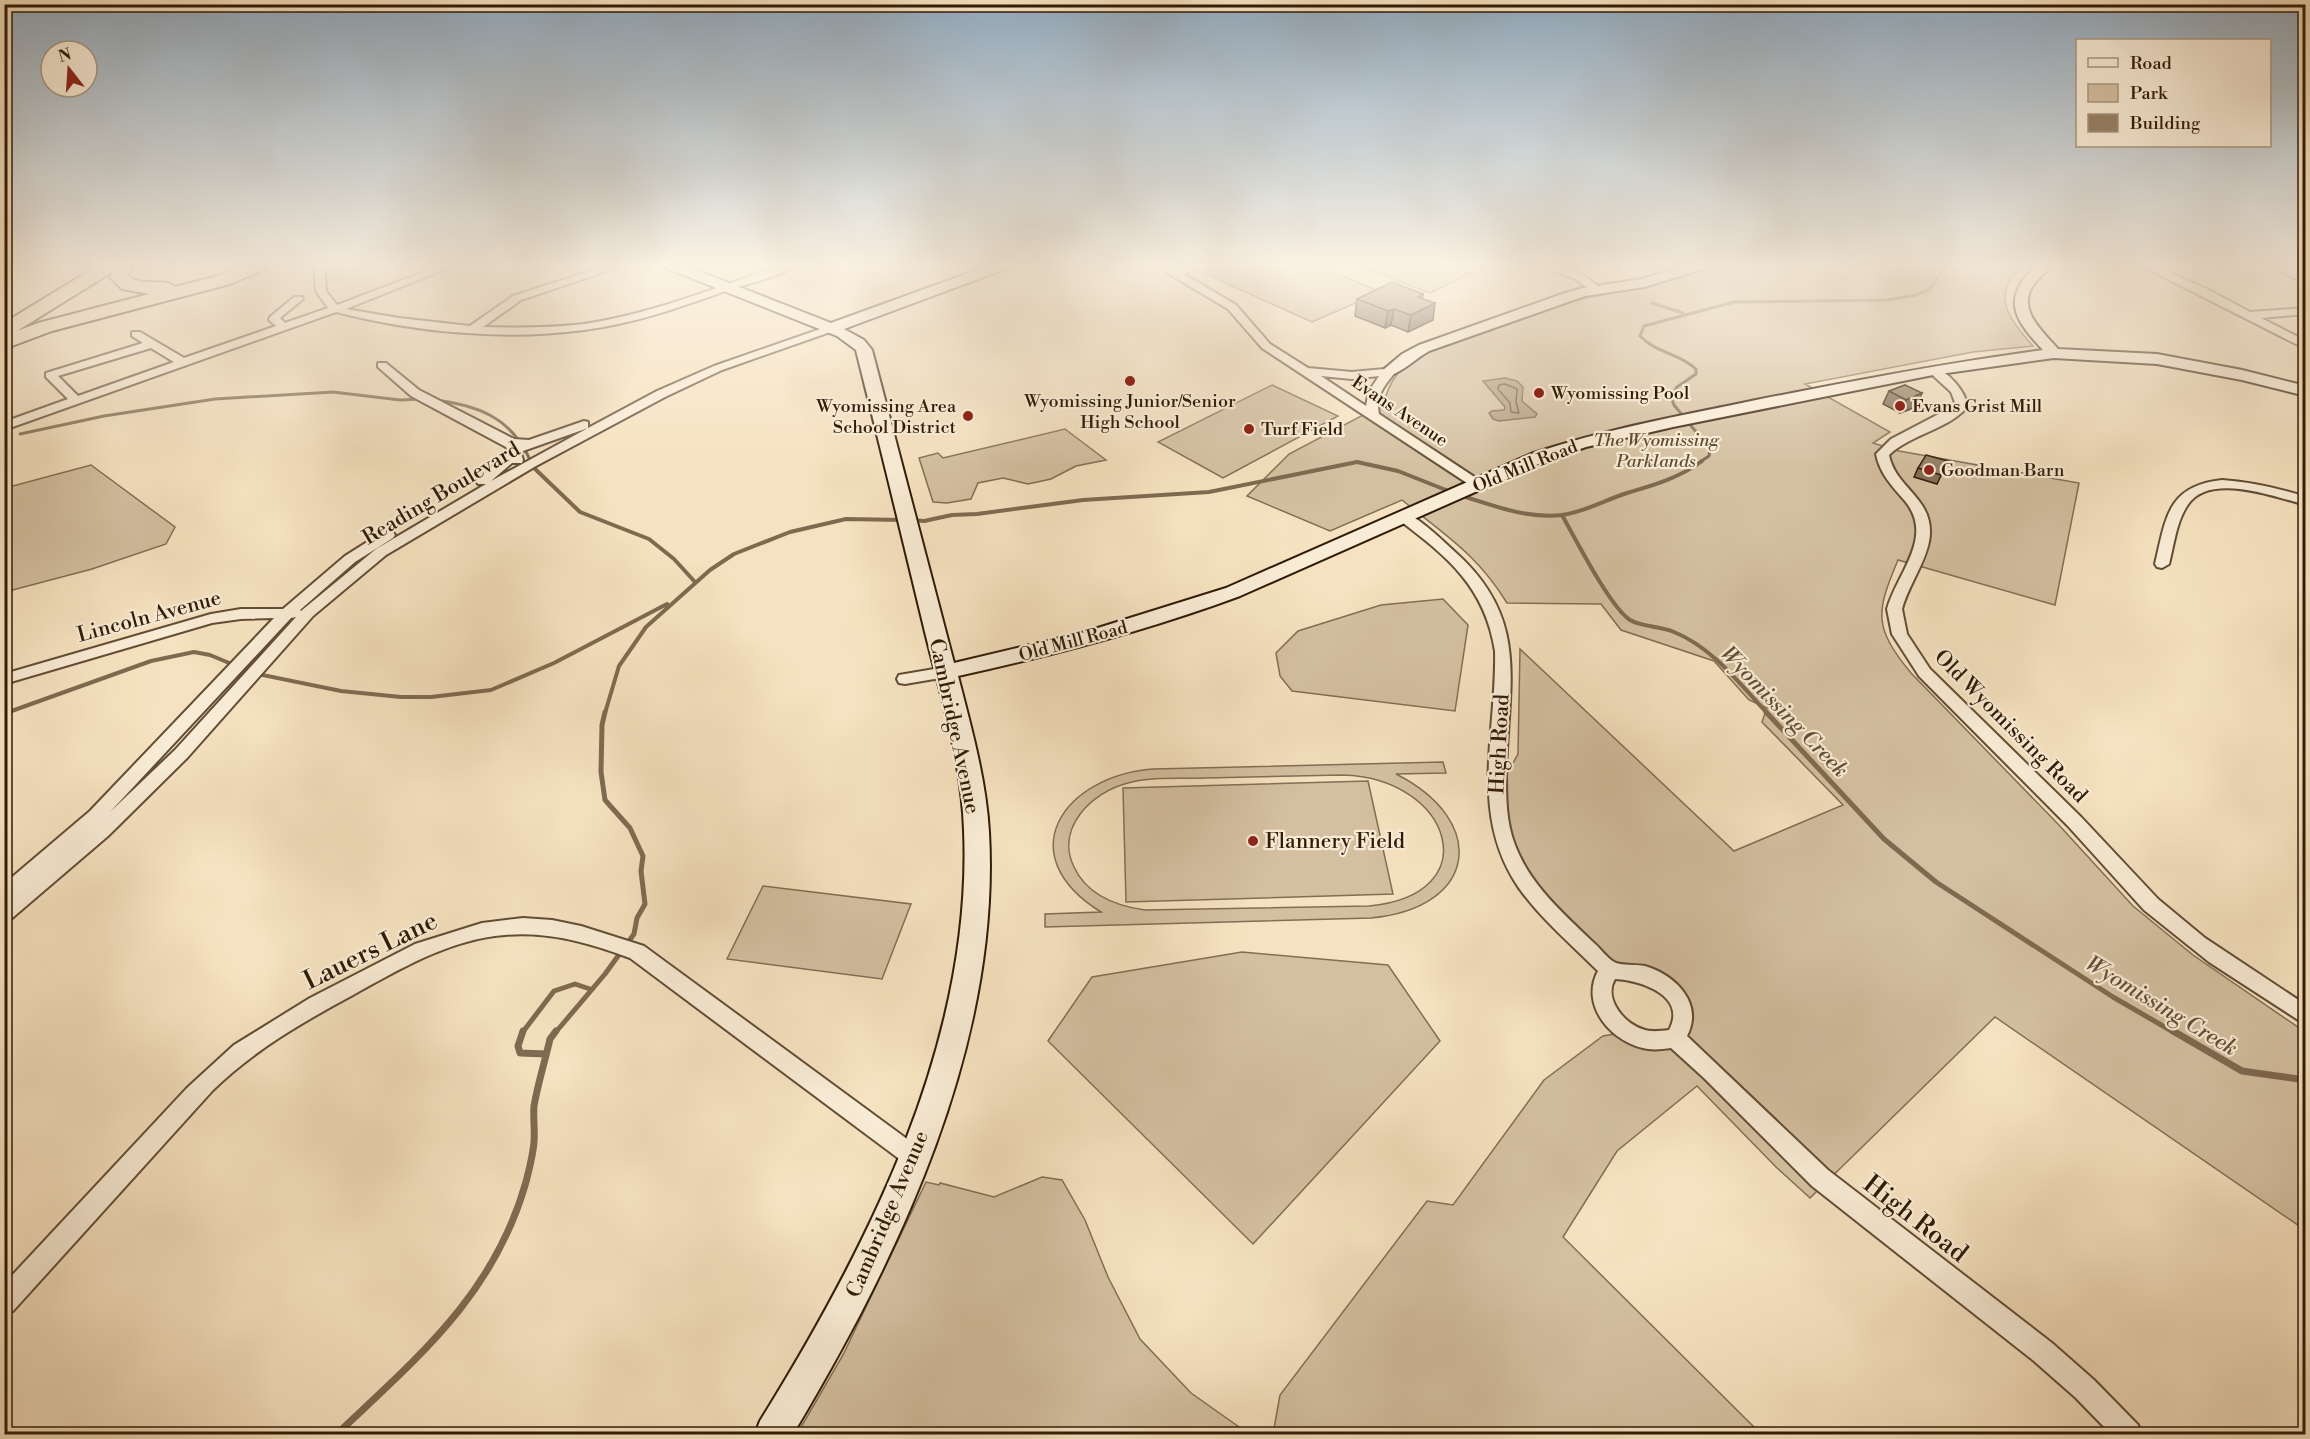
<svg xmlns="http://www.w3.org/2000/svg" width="2310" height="1439" font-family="'Libre Bodoni',serif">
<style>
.green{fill:#d4c0a1;stroke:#826e54;stroke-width:1.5;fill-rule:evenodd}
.water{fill:#b39e81;stroke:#7f6a50;stroke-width:1.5}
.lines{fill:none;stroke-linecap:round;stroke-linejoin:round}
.shore{stroke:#725c44;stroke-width:1.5}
.stream-far3{stroke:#7f6a50;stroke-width:3}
.stream-far2{stroke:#7f6a50;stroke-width:4}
.stream-far1{stroke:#7f6a50;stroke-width:5}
.stream{stroke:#7f6a50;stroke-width:7}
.street-casing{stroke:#624d35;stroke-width:4}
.secondary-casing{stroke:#301b07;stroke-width:4}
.highway-casing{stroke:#301b07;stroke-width:4}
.street{fill:#f9ecd6;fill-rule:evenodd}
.secondary{fill:#f9ecd6;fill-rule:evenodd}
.highway{fill:#f6e2c0;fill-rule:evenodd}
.wall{fill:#827059;stroke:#301b07;stroke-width:1.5}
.shaded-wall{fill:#6a5b48;stroke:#301b07;stroke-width:1.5}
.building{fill:#978267;stroke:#301b07;stroke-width:1.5}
.poi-dot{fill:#8f2418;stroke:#f9ecd6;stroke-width:2}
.labels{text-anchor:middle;stroke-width:4.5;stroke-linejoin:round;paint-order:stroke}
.far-poi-label{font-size:18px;fill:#301b07;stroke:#f9ecd6;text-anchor:start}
.far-street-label{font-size:18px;fill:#301b07;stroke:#f9ecd6}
.far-park-label{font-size:18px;font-style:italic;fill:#614d35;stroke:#f9ecd6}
.street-label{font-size:21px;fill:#301b07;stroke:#f9ecd6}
.poi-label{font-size:21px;fill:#301b07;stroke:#f9ecd6;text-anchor:start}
.water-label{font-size:22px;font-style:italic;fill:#644f38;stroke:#f9ecd6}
.near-street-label{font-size:26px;fill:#301b07;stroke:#f9ecd6}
</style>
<rect width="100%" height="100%" fill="#f6e2c0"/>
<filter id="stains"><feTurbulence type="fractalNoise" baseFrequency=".00333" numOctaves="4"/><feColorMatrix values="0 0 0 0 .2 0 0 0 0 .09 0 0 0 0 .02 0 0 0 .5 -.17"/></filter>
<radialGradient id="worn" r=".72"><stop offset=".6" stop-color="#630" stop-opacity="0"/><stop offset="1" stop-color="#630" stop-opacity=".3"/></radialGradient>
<!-- green -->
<path class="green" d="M1224 265H1316L1381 292 1312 322 1203 273Z
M1357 265H1447L1470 274 1430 293Z
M1717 265H2025C1988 293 2009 319 2033 346L1973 352 1805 384 1890 432 1873 443 1899 451 2079 483 2055 605 1898 560C1876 612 1873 627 1911 673L2058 824 2133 906 2193 955 2305 1032V1230L1995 1017 1810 1198 1776 1167 1697 1086 1617 1151 1563 1237 1761 1434H1273L1280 1395 1427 1201 1453 1205 1544 1080 1603 1036 1627 1032 1647 1040 1682 1029 1666 985 1609 970 1521 875 1496 794 1518 754 1520 649 1734 851 1843 805 1762 722 1767 708 1749 700 1714 661 1621 630 1601 604 1507 603C1477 554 1445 535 1402 500L1330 531 1247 496 1289 454 1384 404C1388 381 1402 365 1422 354L1563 303 1648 286Z
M1272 385 1338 416 1223 478 1158 442Z
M1065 429 1106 460 1076 466 1051 479 1028 484 1003 478 978 483 971 499 947 503 933 502 919 458 938 453 943 458Z
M91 465 175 527 166 544 92 569 5 592V488Z
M1443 599 1468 625 1455 711 1292 691 1280 676 1276 653 1298 631 1381 605Z
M1443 762 1446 773 1396 774C1489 821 1478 908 1371 918L1045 927V914L1101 912C1009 855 1063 776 1153 769ZM1343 775C1452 778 1489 895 1369 906L1145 910C1116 906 1087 895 1074 867 1055 828 1092 792 1128 783 1152 776 1180 779 1205 778 1251 777 1297 776 1343 775Z
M1368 781 1393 894 1126 902 1123 788Z
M763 886 911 904 882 979 727 959Z
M1242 952 1388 965 1440 1041 1253 1244 1048 1041 1092 977Z
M1042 1177 1062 1180 1085 1220 1108 1277 1140 1339 1191 1393 1249 1434H797L843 1355 926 1182 939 1185 940 1183 994 1197Z"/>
<!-- water -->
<path class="water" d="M1505 378 1517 381 1523 387 1522 401 1537 414 1535 417 1499 421 1493 419 1489 413 1492 411 1504 410 1505 407 1483 381Z"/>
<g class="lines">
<!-- shore -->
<path class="shore" d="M1505 384 1517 389 1516 402 1519 413 1511 412 1510 403 1498 389 1499 385Z"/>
<!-- stream-far3 -->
<path class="stream-far3" d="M1652 303 1683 313
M430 399C477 405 511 416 531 462
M20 434 104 416 215 399 333 392 400 400 421 399
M1355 462H1359
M1700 462 1709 456 1710 449 1674 405 1671 397 1677 387 1696 374V369C1679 353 1656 353 1640 336L1644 326 1734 302 1887 300 1916 295 1930 289 1944 268 1951 265"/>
<!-- stream-far2 -->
<path class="stream-far2" d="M530 461 533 467 580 512 649 539 674 559 695 582
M1459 495C1492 505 1526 519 1562 515 1585 512 1605 500 1627 493 1654 485 1679 478 1702 461
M1562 515C1575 538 1610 607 1630 620 1642 627 1661 626 1674 632 1713 648 1739 683 1767 713
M912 520 924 521 952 515 977 514 1083 500 1209 492 1357 462 1398 471 1451 492
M6 713 151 661 194 652 210 655 253 673 341 691 401 697H431L491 690 554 663 667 604
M605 713 619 666 646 627 710 570 734 554 790 532 846 519 903 520"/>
<!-- stream-far1 -->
<path class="stream-far1" d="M1766 712 1884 839 1936 882 2113 997 2175 1033
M4 714 10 712
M522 1033 554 991 575 984 590 989
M555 1033 605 974 634 934 637 918 645 904 641 871 643 856 630 828 605 800 601 772 602 725 605 712"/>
<!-- stream -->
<path class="stream" d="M523 1031 518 1046 520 1053 546 1054
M2173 1031 2242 1071 2306 1080
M337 1434C418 1357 494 1295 526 1182 529 1170 533 1155 534 1142 535 1130 533 1118 534 1106 538 1083 545 1061 550 1039L556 1031"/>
<defs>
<path id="street" d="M314 265H324L326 291 337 305 442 265H456L346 309 399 318 470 326 513 296 609 265H624L521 300 483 327C517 328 550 328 584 324 652 314 717 287 782 265H796C785 275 744 285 728 290 681 307 633 324 584 330 504 341 413 332 336 312L4 430V422L68 399 46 377V373L143 343 132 336V332H140L184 358 276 326 269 320 270 317 294 297H302L303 299 280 318 285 323 328 308 316 291ZM151 348 174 362 78 396 58 376Z
M1154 265H1166L1176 270 1188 265H1201L1184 274 1236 305 1270 344 1308 368 1352 372 1395 368 1397 370C1386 384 1375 394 1379 414L1485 484 1483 487H1473L1262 348 1228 309ZM1321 376 1352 379 1379 376 1369 391 1366 406Z
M1540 265C1562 264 1587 274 1602 290L1593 292 1575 279Z
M2140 265H2153L2207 289 2250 312 2306 308V314L2261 318 2306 341V349Z
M2269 265H2281L2306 277V284Z
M829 326 833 327V331L722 370 665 397 536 466 386 555 313 616 187 758 108 836 11 919 4 921V884L90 811 274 618 241 619 212 623 4 684V674L211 614 241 609H283L345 556 383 532H393L395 535 393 538 355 562 300 610 301 611 376 549 486 484H478L476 481 508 452 506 447 411 396 378 367V363H386L419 390 514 439 529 440 584 421 588 422V428L657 391 714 366ZM588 428 491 481 512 463H522L523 460 521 453 523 451ZM296 617 175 750 110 812 291 618Z
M1933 367C1949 372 1964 390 1968 406 1950 429 1911 434 1889 455 1893 475 1907 485 1919 501 1948 538 1912 572 1902 609L1907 634 1930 669 2081 817 2158 899 2205 938 2306 1005V1025L2209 962 2144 910 2068 826 1919 676 1892 634 1887 609C1897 573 1935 537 1905 501 1892 486 1880 474 1876 454L1891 439 1956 405 1951 392 1927 370Z
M2222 480C2251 482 2278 488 2306 497V505C2275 497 2208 471 2187 506 2176 523 2174 545 2169 564L2162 568 2157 567 2155 564C2166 518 2167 486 2222 480Z
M1404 513C1419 517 1442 540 1454 551 1531 619 1508 683 1506 773 1506 797 1506 822 1515 845 1530 885 1564 914 1594 943 1600 948 1607 958 1614 962 1621 966 1636 964 1645 966 1675 975 1704 1003 1687 1036L1828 1170 2052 1343 2094 1380 2138 1425 2142 1434H2111L2076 1398 2034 1361 1812 1186 1704 1078 1671 1048C1664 1049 1655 1050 1648 1049 1613 1044 1579 1006 1598 971 1571 944 1541 919 1519 888 1468 814 1497 733 1495 651 1485 587 1448 557 1399 520L1397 517 1399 514ZM1615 979C1639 980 1688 995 1669 1030 1661 1031 1652 1032 1645 1030 1625 1025 1603 999 1615 979Z
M946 667 954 672 952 676 905 684 899 683 897 679 899 675 905 674Z
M523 918 552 920 581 926 644 946 922 1150 925 1157 922 1164 914 1168 906 1164 630 958C589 943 549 931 505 935 450 939 400 969 353 995 303 1022 254 1050 213 1090L13 1311 4 1314V1284L187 1088 234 1045 310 998 415 944 482 923Z"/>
<path id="secondary" d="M664 265H683L831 323 991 265H1010L1008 268 844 329 864 340 872 350 954 663 1085 632 1226 588 1531 454C1604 429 1680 416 1756 400 1852 381 1946 363 2043 350 2013 318 2001 298 2037 265H2052C2046 273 2037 278 2032 287 2018 311 2043 332 2058 349L2157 354 2242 370 2306 386V396L2242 380 2157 364 2054 358 1933 375 1673 427 1586 447 1543 462 1240 596C1148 630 1054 655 958 676 971 727 986 779 989 832 1001 1044 899 1257 793 1434H755L760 1421C868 1247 973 1042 964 830 962 765 942 700 926 636 903 541 880 445 856 350L837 336 666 268Z
M1688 265H1708L1706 268 1644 287 1585 296 1429 351C1418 357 1402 372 1391 375L1383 370 1402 354 1419 345 1562 294 1583 288 1642 279Z"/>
<path id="highway" d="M99 265H133L128 276C143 288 165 277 175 287L218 276 245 265H269L266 269 230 284 52 331 4 349V336L13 333H4V323ZM112 272 110 277 122 289 149 294 38 323 17 331Z"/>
</defs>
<!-- street casing -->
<use href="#street" class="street-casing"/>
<!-- secondary casing -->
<use href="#secondary" class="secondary-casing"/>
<!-- highway casing -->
<use href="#highway" class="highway-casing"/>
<!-- street -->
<use href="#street" class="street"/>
<!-- secondary -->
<use href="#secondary" class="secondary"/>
<!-- highway -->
<use href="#highway" class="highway"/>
</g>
<!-- wall -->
<path class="wall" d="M1423 294 1422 298 1433 320 1408 332 1391 325 1385 328 1355 316 1357 299Z
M1905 385 1916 407 1900 413 1883 404 1889 391Z
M1948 461 1937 484 1914 477 1918 468Z"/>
<!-- shaded-wall -->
<path class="shaded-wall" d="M1423 294 1420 311 1435 303 1433 320 1408 332 1411 315 1418 297Z
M1394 309 1391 325 1385 328 1388 311Z
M1922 393 1916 407 1900 413 1906 400Z"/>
<!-- building -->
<path class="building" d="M1392 282 1423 294 1418 297 1435 303 1411 315 1394 309 1388 311 1357 299Z
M1905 385 1922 393 1906 400 1889 391Z
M1926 455 1948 461 1941 475 1918 468Z"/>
<!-- sky -->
<linearGradient id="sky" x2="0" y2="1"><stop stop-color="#93abbf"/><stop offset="0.57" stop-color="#fbf2e3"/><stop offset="1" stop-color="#fbf2e3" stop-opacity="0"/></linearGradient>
<rect width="2310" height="466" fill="url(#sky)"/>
<!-- markers -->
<g class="poi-dot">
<circle cx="1130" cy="381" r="6"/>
<circle cx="1539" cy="393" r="6"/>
<circle cx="1900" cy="406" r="6"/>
<circle cx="968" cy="416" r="6"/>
<circle cx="1249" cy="429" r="6"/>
<circle cx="1929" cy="470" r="6"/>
<circle cx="1253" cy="841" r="6"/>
</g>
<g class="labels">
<!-- far-poi labels -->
<g class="far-poi-label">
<text x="1551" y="399">Wyomissing Pool</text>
<text x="1130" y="407" text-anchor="middle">Wyomissing Junior/Senior<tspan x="1130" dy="21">High School</tspan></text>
<text x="956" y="412" text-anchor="end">Wyomissing Area<tspan x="956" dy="21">School District</tspan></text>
<text x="1912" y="412">Evans Grist Mill</text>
<text x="1261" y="435">Turf Field</text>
<text x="1941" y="476">Goodman Barn</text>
</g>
<!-- far-street labels -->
<g class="far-street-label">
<text transform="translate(1400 411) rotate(34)" y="6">Evans Avenue</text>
<text transform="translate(1525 466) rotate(-22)" y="6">Old Mill Road</text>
<text transform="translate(1073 641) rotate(-15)" y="6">Old Mill Road</text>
</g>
<!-- far-park labels -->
<g class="far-park-label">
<text x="1656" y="446">The Wyomissing<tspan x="1656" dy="21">Parklands</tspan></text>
</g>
<!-- street labels -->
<g class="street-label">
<text transform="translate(441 493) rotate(-31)" y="7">Reading Boulevard</text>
<text transform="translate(149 616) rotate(-15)" y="7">Lincoln Avenue</text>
<text transform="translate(955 726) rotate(78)" y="7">Cambridge Avenue</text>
<text transform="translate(2011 726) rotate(45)" y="7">Old Wyomissing Road</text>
<text transform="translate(1499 744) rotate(-87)" y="7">High Road</text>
<text transform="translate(887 1214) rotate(-67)" y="7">Cambridge Avenue</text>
</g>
<!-- poi labels -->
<g class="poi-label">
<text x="1265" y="848">Flannery Field</text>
</g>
<!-- water labels -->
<g class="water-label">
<text transform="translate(1785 711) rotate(46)" y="8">Wyomissing Creek</text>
<text transform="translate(2162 1005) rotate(31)" y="8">Wyomissing Creek</text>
</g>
<!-- near-street labels -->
<g class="near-street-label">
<text transform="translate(370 950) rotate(-26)" y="9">Lauers Lane</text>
<text transform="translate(1916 1218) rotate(38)" y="9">High Road</text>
</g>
</g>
<!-- margin -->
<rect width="2310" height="1439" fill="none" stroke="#f6e2c0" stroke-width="24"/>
<rect x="6" y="6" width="2298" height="1427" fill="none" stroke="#301b07" stroke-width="3"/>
<rect x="12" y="12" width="2286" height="1415" fill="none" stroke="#301b07" stroke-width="1.5"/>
<!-- legend -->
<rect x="2076" y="39" width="195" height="108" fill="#f9ecd6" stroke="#a99883" stroke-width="1.5"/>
<rect x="2088" y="58" width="30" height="9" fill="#f9ecd6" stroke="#a99883" stroke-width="1.5"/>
<text x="2130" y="69" font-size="18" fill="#301b07">Road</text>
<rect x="2088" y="84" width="30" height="18" fill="#d4c0a1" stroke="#a99883" stroke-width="1.5"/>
<text x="2130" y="99" font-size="18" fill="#301b07">Park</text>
<rect x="2088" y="114" width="30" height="18" fill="#978267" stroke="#a99883" stroke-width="1.5"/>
<text x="2130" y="129" font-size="18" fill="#301b07">Building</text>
<!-- north arrow -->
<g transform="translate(69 69) rotate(343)"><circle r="28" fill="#f9ecd6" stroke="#a99883" stroke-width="1.5"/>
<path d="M0-4.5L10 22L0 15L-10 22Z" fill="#8f2418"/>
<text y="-9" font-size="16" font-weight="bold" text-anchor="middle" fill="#301b07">N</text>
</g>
<rect width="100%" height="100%" filter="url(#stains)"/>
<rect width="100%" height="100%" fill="url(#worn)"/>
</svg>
